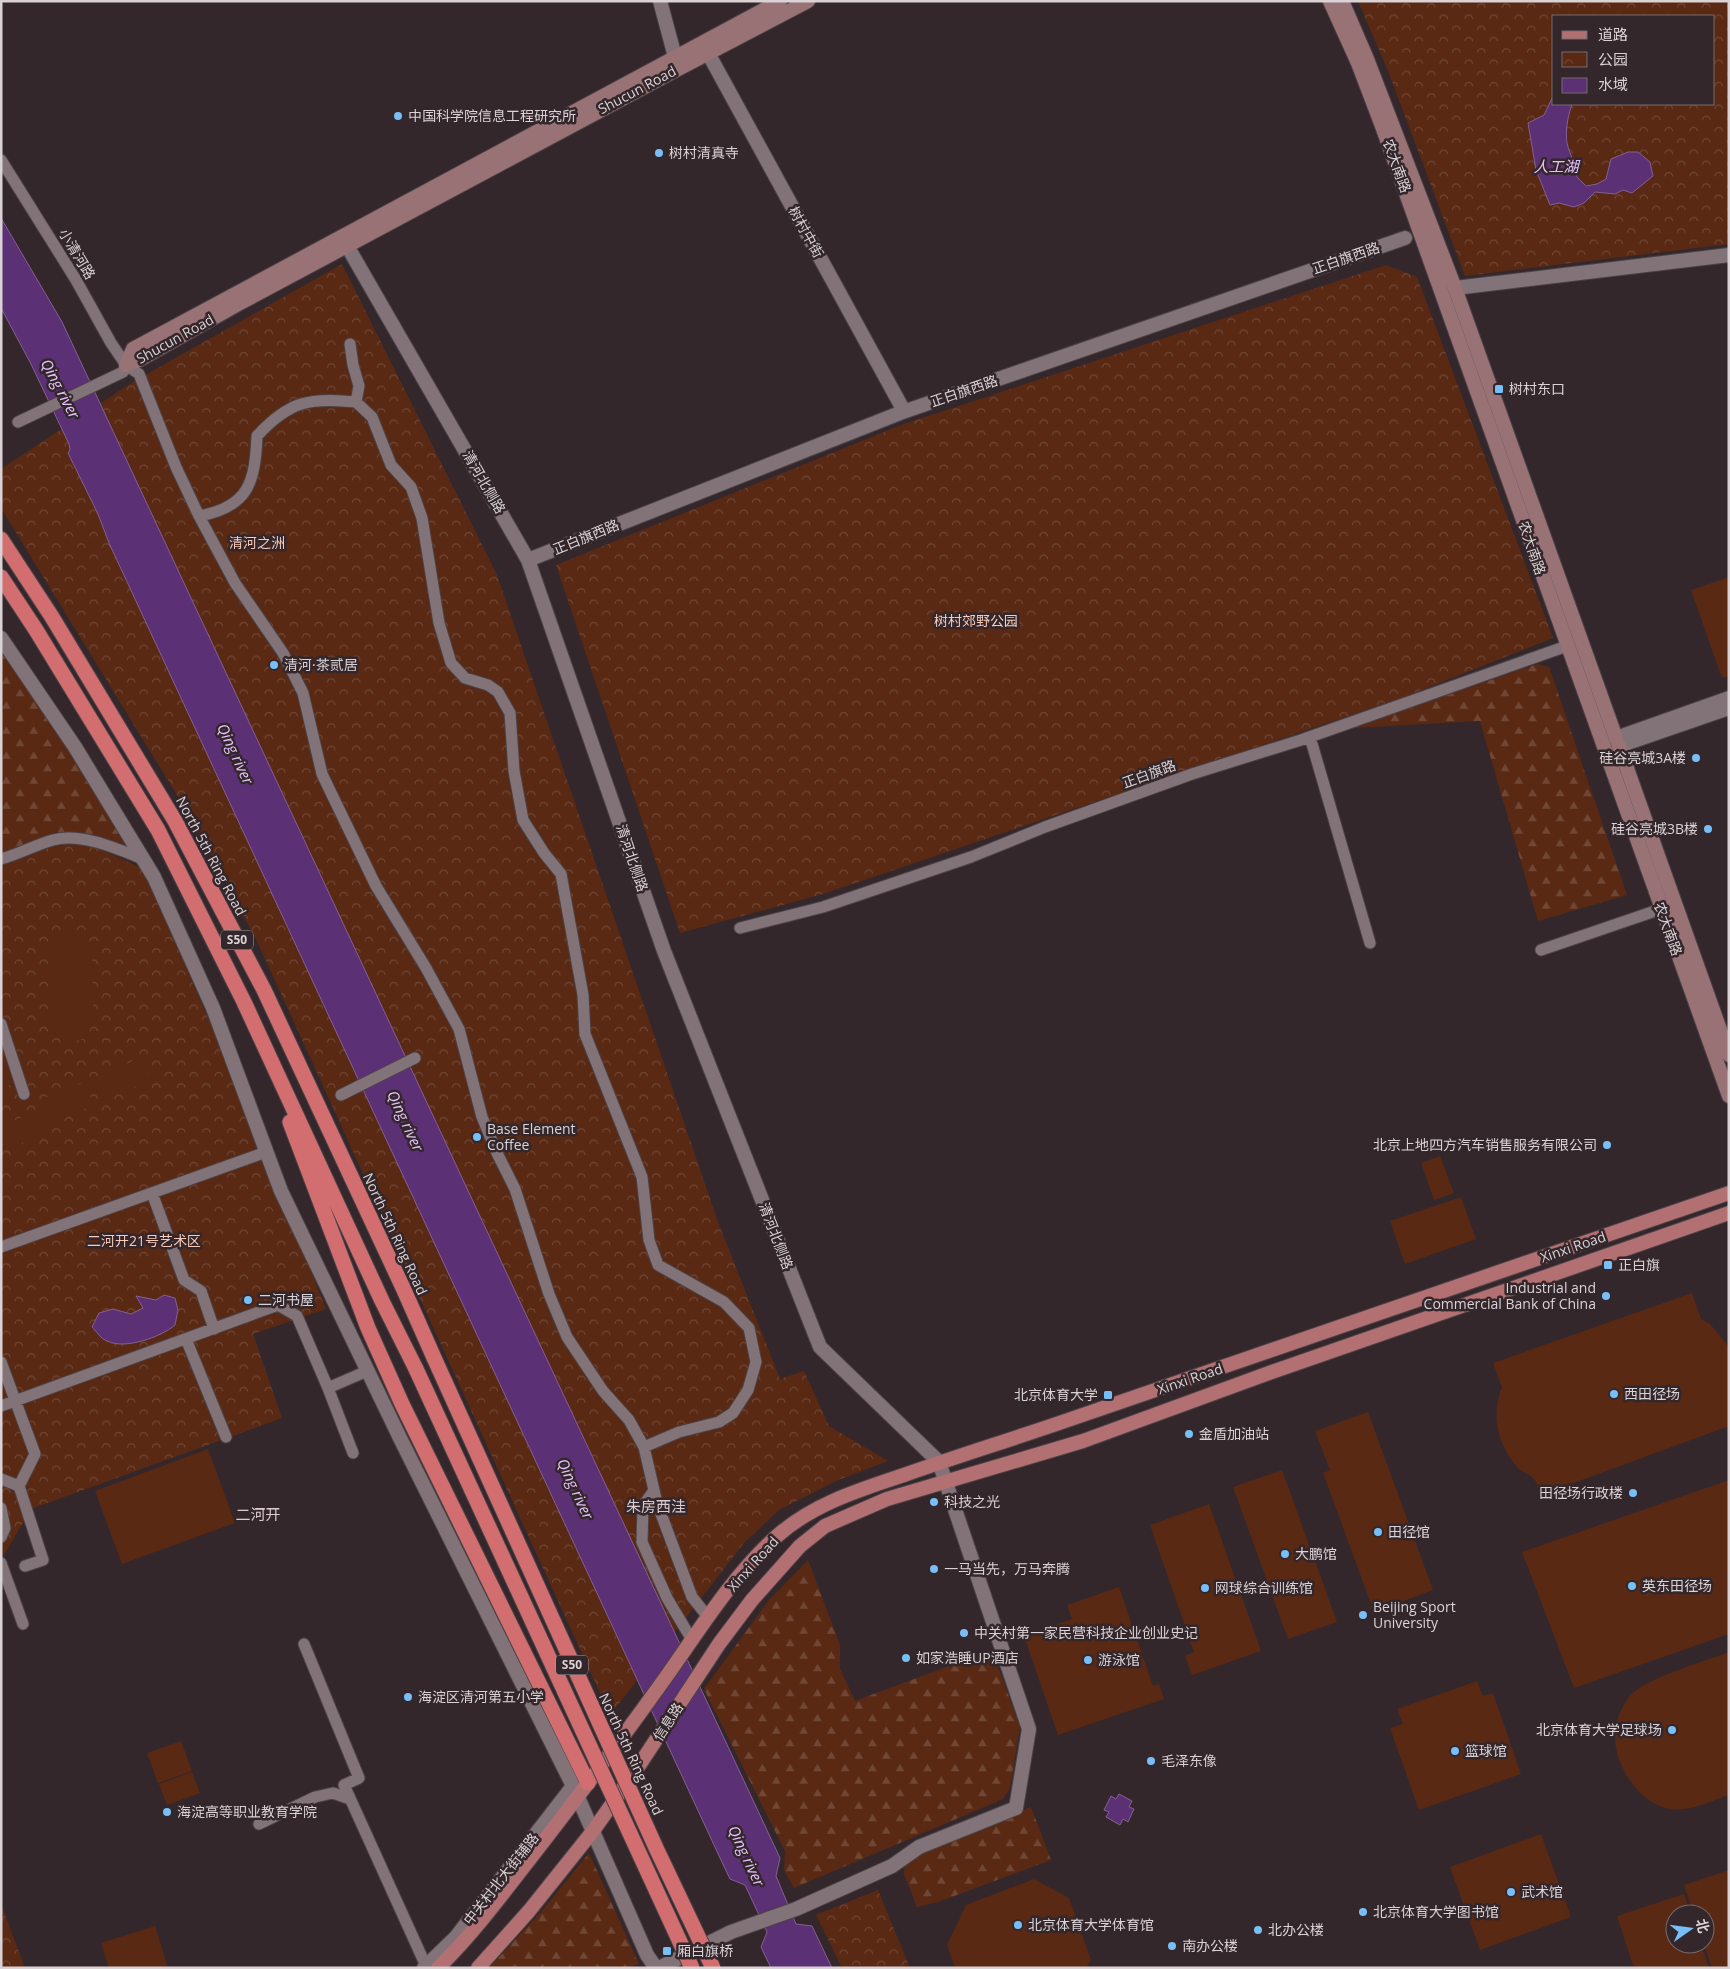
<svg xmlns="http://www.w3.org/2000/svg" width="1730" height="1969" font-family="'Open Sans','Noto Sans SC',sans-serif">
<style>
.forest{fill:url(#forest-firs)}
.park{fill:url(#park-crowns);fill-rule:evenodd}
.pitch{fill:#592914}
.water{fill:#5c3075;stroke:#826192}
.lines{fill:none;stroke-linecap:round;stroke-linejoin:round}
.minor-casing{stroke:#4c4246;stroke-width:13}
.tertiary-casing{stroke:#4c4246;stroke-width:16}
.secondary-casing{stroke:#4c4246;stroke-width:16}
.primary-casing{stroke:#4c4246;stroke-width:16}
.motorway-casing{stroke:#4c4246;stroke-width:17}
.minor{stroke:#817377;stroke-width:11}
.tertiary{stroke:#817377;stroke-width:14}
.secondary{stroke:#997275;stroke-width:14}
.primary{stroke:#b27072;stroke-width:14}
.motorway{stroke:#d26e6f;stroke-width:15}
.motorway-bridge-casing{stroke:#4c4246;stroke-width:17;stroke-linecap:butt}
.motorway-bridge{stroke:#d26e6f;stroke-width:15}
.poi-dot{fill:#78bff7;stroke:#33272b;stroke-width:2}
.labels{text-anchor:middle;stroke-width:5;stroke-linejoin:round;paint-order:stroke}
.shield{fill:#33272b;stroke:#a89fa2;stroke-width:1}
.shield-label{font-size:12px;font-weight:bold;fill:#dad2d5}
.street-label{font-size:14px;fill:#dad2d5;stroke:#33272b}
.poi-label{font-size:14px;fill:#dad2d5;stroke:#33272b;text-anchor:start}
.park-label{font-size:14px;fill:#f9cab7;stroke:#33272b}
.water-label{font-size:15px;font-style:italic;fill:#e6c2fd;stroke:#33272b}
.neighbourhood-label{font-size:15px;fill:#dcccd1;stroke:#33272b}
</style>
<defs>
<pattern id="forest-firs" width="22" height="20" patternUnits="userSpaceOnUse" patternTransform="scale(1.25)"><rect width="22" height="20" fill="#592914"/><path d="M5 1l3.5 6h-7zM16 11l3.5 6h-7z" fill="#704735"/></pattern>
<pattern id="park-crowns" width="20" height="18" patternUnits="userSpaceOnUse" patternTransform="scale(1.25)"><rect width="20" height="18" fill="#592914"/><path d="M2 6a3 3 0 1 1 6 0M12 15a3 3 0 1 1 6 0" fill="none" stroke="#704735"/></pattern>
</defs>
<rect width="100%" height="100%" fill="#33272b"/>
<!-- forest -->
<path class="forest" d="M1 642 130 849 77 833 57 832 1 853Z
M1537 664 1549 667 1627 895 1538 921 1480 721 1353 728Z
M808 1560 840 1645V1669L855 1701 992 1650 1020 1727 1010 1788 1003 1799 794 1888 784 1870 785 1851 704 1689 769 1600Z
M1031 1807 1051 1860 938 1902 917 1907 904 1874 905 1865 919 1852Z
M589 1853 639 1964 627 1968H489L541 1912Z"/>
<!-- park -->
<path class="park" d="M1358 1H1729V244L1465 276 1388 71ZM1554 16H1714V104H1554Z
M342 264 497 575 718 1222 780 1379 804 1371 829 1426 888 1461 838 1480 779 1510 744 1543 610 1715 256 939 183 805 1 508V469L133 382Z
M1386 265 1417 277 1553 638 1404 697 823 894 680 933 556 565 901 425Z
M61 842 91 845 142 868 220 1045 326 1309 253 1334 282 1418 31 1509 1 1560V864Z
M878 1890 910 1968H842L816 1915Z
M1 1904 25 1968H1Z"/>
<!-- pitch -->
<path class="pitch" d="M1729 577V676L1722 678 1691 590Z
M69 936C82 937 88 942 92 954 92 968 92 981 93 994 93 1020 95 1052 57 1037L52 1026 50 953 57 943Z
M6 1053 16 1083 1 1088V1055Z
M140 1058 150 1080 101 1101 92 1079Z
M85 1082 94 1105 47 1124 50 1131 5 1150 1 1142V1126L41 1109 44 1116 38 1101Z
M1440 1156 1454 1193 1434 1200 1421 1163Z
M1461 1197 1476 1239 1405 1264 1390 1221Z
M1692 1293 1701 1319 1710 1324 1726 1343 1729 1350V1426L1541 1495C1539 1490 1537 1481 1533 1478 1528 1473 1521 1472 1517 1467 1497 1444 1491 1415 1502 1387L1493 1363Z
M1368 1412 1433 1590 1374 1612 1323 1473 1330 1470 1315 1431Z
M208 1449 235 1523 122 1564 95 1491Z
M1282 1470 1337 1622 1288 1639 1233 1487Z
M1729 1480V1634L1574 1688 1522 1552Z
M1209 1504 1261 1651 1192 1675 1185 1656 1194 1652 1150 1525Z
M1119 1587 1153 1686 1159 1684 1164 1699 1058 1735 1024 1636 1072 1619 1067 1605Z
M1729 1652V1795C1710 1801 1691 1812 1671 1809 1640 1805 1614 1765 1615 1736 1615 1723 1621 1707 1629 1697 1644 1678 1704 1662 1729 1652Z
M1477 1681 1483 1696 1493 1693 1521 1774 1419 1810 1390 1728 1403 1724 1397 1709Z
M181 1741 192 1771 158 1783 147 1753Z
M192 1772 200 1793 167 1805 159 1784Z
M1541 1834 1571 1917 1480 1950 1450 1867Z
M1729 1870V1968H1712L1704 1944 1705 1914H1694L1684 1885Z
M1034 1879 1069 1898 1091 1960 1086 1968H955L947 1945 966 1905Z
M1684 1894 1691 1914H1675V1944H1701L1709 1968H1634L1617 1916Z
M155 1926 168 1968H109L101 1943Z"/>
<!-- water -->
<path class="water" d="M1554 94V104H1572C1568 116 1565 130 1567 143 1570 155 1575 163 1577 177L1586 186 1597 184 1606 179 1611 159 1628 152H1638L1650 162 1653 176 1632 193 1623 190 1615 194 1595 192 1584 203 1574 207 1559 203 1550 205 1536 170 1528 123 1544 115Z
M1 218 62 322 780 1858 776 1876 796 1924 812 1926 832 1968H771L761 1947 767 1932 745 1885 730 1879 721 1860 109 543 98 514 68 453 70 450 69 444 31 364 1 308Z
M164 1295 175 1298 178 1310 175 1325C161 1337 125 1350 107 1341 101 1339 97 1332 92 1327L99 1313 113 1309 131 1314 143 1308 136 1296 156 1300Z
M1119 1794 1132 1801 1129 1807 1134 1809 1128 1822 1123 1819 1120 1825 1106 1817 1109 1812 1104 1810 1111 1796 1116 1799Z"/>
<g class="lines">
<defs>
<path id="minor" d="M1 160 76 280 111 343 126 365 139 374 176 467 199 516 235 583 283 653 303 693 322 774 376 886 426 968 459 1029 482 1117 497 1153 515 1189 549 1294 567 1337 603 1391 629 1420 644 1447 657 1503 692 1597 708 1617
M356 402 372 417 391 465 411 487 422 518 439 623 451 663 465 678 488 685 498 692 510 713 514 771 523 820 544 853 561 874 583 995 585 1034 642 1177 649 1240 658 1265 724 1302 749 1328 756 1362 748 1390 733 1413 719 1422 679 1432 644 1447
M18 422 123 372 126 365
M199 516C249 507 255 482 257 436 289 401 310 397 356 402L359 386 353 365 350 344
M1310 737 1370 943
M1 859C19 854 35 845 53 840 80 832 118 849 143 859
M740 928 823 907 971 857 1045 827 1192 774 1301 740 1567 646
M1541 950 1661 909
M1 1024 24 1094
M341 1095 415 1058
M152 1193 184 1280 201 1291 214 1329
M1 1247 266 1152
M186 1339 226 1437
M1 1362 35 1454 19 1486
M328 1388 353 1453
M1 1406 278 1305 297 1316 328 1388 367 1371
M1 1479 19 1486 43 1560 25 1566
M654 1490 643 1506 642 1542 667 1598 692 1640
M1 1508 5 1528 1 1537
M1 1563 23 1624
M304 1644 359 1778 344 1785 426 1966
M259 1824 315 1797 333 1793 350 1799"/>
<path id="tertiary" d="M660 1 678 68
M708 53 904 411
M342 237 528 560 664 951 820 1347 939 1462 1029 1729 1016 1808 919 1847 892 1866 796 1909 731 1932 659 1968
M1455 288 1729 255
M528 560 900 413 1405 238
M1 638 75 747 154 877 213 1008 281 1191 400 1438 573 1786 647 1955 656 1968
M1729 698 1616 738 1619 746 1729 708
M424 1968 456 1937 573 1786"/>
<path id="secondary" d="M1330 1 1358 63 1382 126 1729 1096
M1342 1 1367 59 1455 288 1616 738
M126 365 141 359 240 303 678 69 808 1
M126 365 133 349 780 1
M1619 746 1729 1055"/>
<path id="primary" d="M438 1968C472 1935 500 1897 529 1860 574 1802 618 1744 661 1684 697 1634 731 1577 777 1536 813 1504 859 1490 904 1475 958 1456 1013 1439 1068 1420 1288 1345 1508 1269 1729 1193
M478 1968 529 1911 593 1831 640 1764 719 1644 752 1600 800 1546 825 1526 887 1499 1083 1441 1269 1373 1729 1213"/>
<path id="motorway" d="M1 539 52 617 175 821 264 990 404 1290 435 1360
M1 577 36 630 158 830 244 1002 382 1301 416 1369
M290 1122 368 1328 402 1404 588 1783"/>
</defs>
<!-- minor casing -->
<use href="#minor" class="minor-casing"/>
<!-- tertiary casing -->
<use href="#tertiary" class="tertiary-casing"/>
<!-- secondary casing -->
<use href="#secondary" class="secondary-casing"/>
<!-- primary casing -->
<use href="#primary" class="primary-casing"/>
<!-- motorway casing -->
<use href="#motorway" class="motorway-casing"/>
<!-- minor -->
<use href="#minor" class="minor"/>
<!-- tertiary -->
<use href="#tertiary" class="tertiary"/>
<!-- secondary -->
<use href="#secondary" class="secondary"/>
<!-- primary -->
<use href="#primary" class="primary"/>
<!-- motorway -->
<use href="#motorway" class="motorway"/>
<defs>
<path id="motorway-bridge" d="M435 1360 657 1850 713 1968
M416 1369 692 1968"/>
</defs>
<!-- motorway-bridge casing -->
<use href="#motorway-bridge" class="motorway-bridge-casing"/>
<!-- motorway-bridge -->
<use href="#motorway-bridge" class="motorway-bridge"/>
</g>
<!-- markers -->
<g class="poi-dot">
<circle cx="398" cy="116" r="5"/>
<circle cx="659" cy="153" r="5"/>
<rect x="1494" y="384" width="10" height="10" rx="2.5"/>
<circle cx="274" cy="665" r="5"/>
<circle cx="1696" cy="758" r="5"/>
<circle cx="1708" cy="829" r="5"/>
<circle cx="477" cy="1137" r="5"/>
<circle cx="1607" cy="1145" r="5"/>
<rect x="1603" y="1260" width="10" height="10" rx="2.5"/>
<circle cx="1606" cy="1296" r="5"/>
<circle cx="248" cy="1300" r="5"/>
<circle cx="1614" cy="1394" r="5"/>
<rect x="1103" y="1390" width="10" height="10" rx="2.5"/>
<circle cx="1189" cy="1434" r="5"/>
<circle cx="1633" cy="1493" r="5"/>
<circle cx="934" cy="1502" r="5"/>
<circle cx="1378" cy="1532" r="5"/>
<circle cx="1285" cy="1554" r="5"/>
<circle cx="934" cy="1569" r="5"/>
<circle cx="1632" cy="1586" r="5"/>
<circle cx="1205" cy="1588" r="5"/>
<circle cx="1363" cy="1615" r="5"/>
<circle cx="964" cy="1633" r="5"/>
<circle cx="906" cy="1658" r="5"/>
<circle cx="1088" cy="1660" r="5"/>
<circle cx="408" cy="1697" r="5"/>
<circle cx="1672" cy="1730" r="5"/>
<circle cx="1455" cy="1751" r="5"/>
<circle cx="1151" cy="1761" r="5"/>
<circle cx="167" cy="1812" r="5"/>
<circle cx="1511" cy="1892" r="5"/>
<circle cx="1363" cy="1912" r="5"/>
<circle cx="1018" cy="1925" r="5"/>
<circle cx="1258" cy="1930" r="5"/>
<circle cx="1172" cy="1946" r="5"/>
<rect x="662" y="1946" width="10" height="10" rx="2.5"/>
</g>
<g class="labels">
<!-- shield labels -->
<g class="shield">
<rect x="221" y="930.5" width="32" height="19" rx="4"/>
<rect x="556" y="1655.5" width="32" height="19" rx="4"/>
</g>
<g class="shield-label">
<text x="237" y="944">S50</text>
<text x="572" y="1669">S50</text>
</g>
<!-- street labels -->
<g class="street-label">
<text transform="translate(637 90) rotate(-28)" y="5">Shucun Road</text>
<text transform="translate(1397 166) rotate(70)" y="5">农大南路</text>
<text transform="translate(806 232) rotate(61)" y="5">树村中街</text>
<text transform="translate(77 254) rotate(59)" y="5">小清河路</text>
<text transform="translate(1346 258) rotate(-19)" y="5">正白旗西路</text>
<text transform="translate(175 339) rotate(-29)" y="5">Shucun Road</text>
<text transform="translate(964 391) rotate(-19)" y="5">正白旗西路</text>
<text transform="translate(484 482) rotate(60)" y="5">清河北侧路</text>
<text transform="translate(586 537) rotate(-22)" y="5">正白旗西路</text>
<text transform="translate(1532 548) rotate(71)" y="5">农大南路</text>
<text transform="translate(1149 774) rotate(-20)" y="5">正白旗路</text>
<text transform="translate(211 856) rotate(62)" y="5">North 5th Ring Road</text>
<text transform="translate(632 858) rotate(71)" y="5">清河北侧路</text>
<text transform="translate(1668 929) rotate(70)" y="5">农大南路</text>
<text transform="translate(395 1234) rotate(65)" y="5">North 5th Ring Road</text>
<text transform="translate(776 1236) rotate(69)" y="5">清河北侧路</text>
<text transform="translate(1573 1247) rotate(-19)" y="5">Xinxi Road</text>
<text transform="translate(1190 1379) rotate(-19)" y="5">Xinxi Road</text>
<text transform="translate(753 1564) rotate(-48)" y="5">Xinxi Road</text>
<text transform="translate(668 1722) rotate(-57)" y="5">信息路</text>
<text transform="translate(631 1754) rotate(65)" y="5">North 5th Ring Road</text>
<text transform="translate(501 1879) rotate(-52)" y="5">中关村北大街辅路</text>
</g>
<!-- poi labels -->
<g class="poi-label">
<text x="408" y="121">中国科学院信息工程研究所</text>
<text x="669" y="158">树村清真寺</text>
<text x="1509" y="394">树村东口</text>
<text x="284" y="670">清河·茶贰居</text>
<text x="1686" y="763" text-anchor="end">硅谷亮城3A楼</text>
<text x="1698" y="834" text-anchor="end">硅谷亮城3B楼</text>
<text x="487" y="1134">Base Element<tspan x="487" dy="16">Coffee</tspan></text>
<text x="1597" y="1150" text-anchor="end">北京上地四方汽车销售服务有限公司</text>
<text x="1618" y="1270">正白旗</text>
<text x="1596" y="1293" text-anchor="end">Industrial and<tspan x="1596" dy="16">Commercial Bank of China</tspan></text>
<text x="258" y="1305">二河书屋</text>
<text x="1624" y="1399">西田径场</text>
<text x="1098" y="1400" text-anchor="end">北京体育大学</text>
<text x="1199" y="1439">金盾加油站</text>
<text x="1623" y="1498" text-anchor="end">田径场行政楼</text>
<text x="944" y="1507">科技之光</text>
<text x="1388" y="1537">田径馆</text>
<text x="1295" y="1559">大鹏馆</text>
<text x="944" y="1574">一马当先，万马奔腾</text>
<text x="1642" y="1591">英东田径场</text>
<text x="1215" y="1593">网球综合训练馆</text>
<text x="1373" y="1612">Beijing Sport<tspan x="1373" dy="16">University</tspan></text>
<text x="974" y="1638">中关村第一家民营科技企业创业史记</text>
<text x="916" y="1663">如家浩睡UP酒店</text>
<text x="1098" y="1665">游泳馆</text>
<text x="418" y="1702">海淀区清河第五小学</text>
<text x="1662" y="1735" text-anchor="end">北京体育大学足球场</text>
<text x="1465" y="1756">篮球馆</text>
<text x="1161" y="1766">毛泽东像</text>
<text x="177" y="1817">海淀高等职业教育学院</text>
<text x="1521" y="1897">武术馆</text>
<text x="1373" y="1917">北京体育大学图书馆</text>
<text x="1028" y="1930">北京体育大学体育馆</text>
<text x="1268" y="1935">北办公楼</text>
<text x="1182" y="1951">南办公楼</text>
<text x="677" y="1956">厢白旗桥</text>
</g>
<!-- park labels -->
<g class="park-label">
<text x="257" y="548">清河之洲</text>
<text x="976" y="626">树村郊野公园</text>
<text x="144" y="1246">二河开21号艺术区</text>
</g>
<!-- water labels -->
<g class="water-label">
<text x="1556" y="172">人工湖</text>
<text transform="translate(60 389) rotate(62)" y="5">Qing river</text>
<text transform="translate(235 754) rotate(65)" y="5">Qing river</text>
<text transform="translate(405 1121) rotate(65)" y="5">Qing river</text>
<text transform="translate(575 1489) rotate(65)" y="5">Qing river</text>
<text transform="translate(746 1856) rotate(65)" y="5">Qing river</text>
</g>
<!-- neighbourhood labels -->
<g class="neighbourhood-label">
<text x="656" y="1512">朱房西洼</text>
<text x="258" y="1520">二河开</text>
</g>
</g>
<!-- border -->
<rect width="1730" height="1969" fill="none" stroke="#dad2d5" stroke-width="5"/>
<!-- legend -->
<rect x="1552" y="15" width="162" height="90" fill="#33272b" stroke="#766b6f"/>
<rect x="1562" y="31" width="25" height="8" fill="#b27072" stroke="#766b6f"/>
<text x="1598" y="40" font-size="15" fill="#dad2d5">道路</text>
<rect x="1562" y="52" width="25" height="15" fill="url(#park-crowns)" stroke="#766b6f"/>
<text x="1598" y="65" font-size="15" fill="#dad2d5">公园</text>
<rect x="1562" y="78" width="25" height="15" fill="#5c3075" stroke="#766b6f"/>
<text x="1598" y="90" font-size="15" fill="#dad2d5">水域</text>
<!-- north arrow -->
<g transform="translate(1690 1929) rotate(76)"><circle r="24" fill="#33272b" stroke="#766b6f"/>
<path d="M0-4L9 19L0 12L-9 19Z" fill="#78bff7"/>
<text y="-8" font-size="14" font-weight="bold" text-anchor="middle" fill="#dad2d5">北</text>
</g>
</svg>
